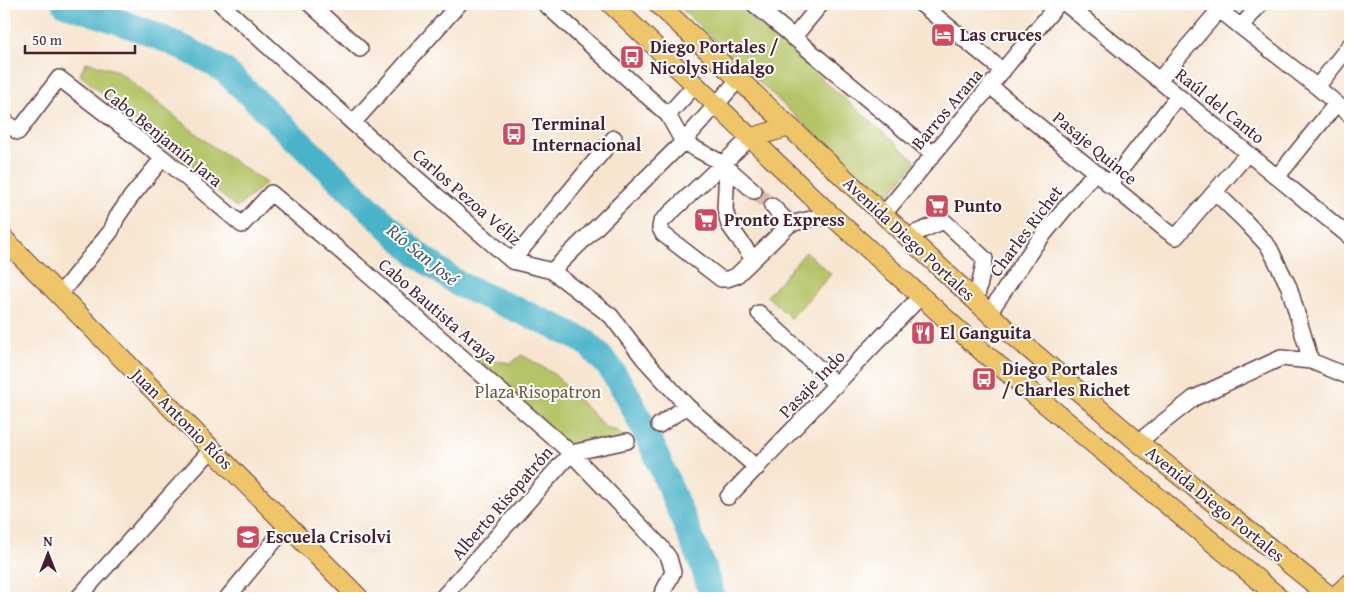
<svg xmlns="http://www.w3.org/2000/svg" width="1354" height="602" font-family="'Gentium Book Plus',serif">
<style>
.green{fill:#b5c467;stroke:#807249}
.lines{fill:none;stroke-linecap:round;stroke-linejoin:round}
.river{stroke:#4ab3c9;stroke-width:26}
.minor-tunnel{stroke:#d4bdaf;stroke-width:15;stroke-dasharray:15 8;stroke-linecap:butt}
.minor-casing{stroke:#643d44;stroke-width:18}
.major-casing{stroke:#643d44;stroke-width:21}
.minor{stroke:#fff;stroke-width:15}
.major{stroke:#eec569;stroke-width:19}
.labels{text-anchor:middle;stroke-width:4;stroke-linejoin:round;paint-order:stroke}
.poi-label{font-size:18px;font-weight:bold;fill:#4a1f2b;stroke:#fff;text-anchor:start}
.street-label{font-size:18px;fill:#4a1f2b;stroke:#fff}
.park-label{font-size:18px;fill:#6f5940;stroke:#fff}
.water-label{font-size:19px;font-style:italic;fill:#4a5a6a;stroke:#fff}
</style>
<rect width="100%" height="100%" fill="#fff"/>
<filter id="ink" filterUnits="userSpaceOnUse"><feTurbulence type="fractalNoise" baseFrequency=".02" numOctaves="2"/><feDisplacementMap in="SourceGraphic" scale="10" xChannelSelector="R" yChannelSelector="G"/><feConvolveMatrix kernelMatrix="1 2 1 2 8 2 1 2 1" color-interpolation-filters="sRGB"/></filter>
<filter id="wash" filterUnits="userSpaceOnUse"><feTurbulence type="fractalNoise" baseFrequency=".0096" numOctaves="4" result="noise"/><feDisplacementMap in="SourceGraphic" scale="20" xChannelSelector="R" yChannelSelector="G"/><feGaussianBlur stdDeviation="1.12" result="paint"/><feColorMatrix in="noise" values="0 0 0 0 0 0 0 0 0 0 0 0 0 0 0 0 0 1.4 0 .05"/><feComposite in="paint" operator="in"/></filter>
<g filter="url(#wash)">
<rect width="100%" height="100%" fill="#f7e5d0"/>
<!-- green -->
<path class="green" d="M676 4H736L916 161 885 200Z
M86 62 118 71 208 143 266 183 237 208 80 75Z
M806 252 831 274 791 318 767 296Z
M485 354 494 361 511 363 522 355 554 374 607 429 616 430 627 441 571 453 472 366Z"/>
<g class="lines">
<!-- river -->
<path class="river" d="M65 4C122 22 174 39 224 70L416 253 458 284 554 326 586 342 608 365 628 396 655 452 704 569 713 598"/>
</g>
</g>
<g filter="url(#ink)">
<g class="lines">
<!-- minor-tunnel -->
<path class="minor-tunnel" d="M754 191 772 206"/>
<defs>
<path id="minor" d="M221 4 353 123 512 261 552 271 611 316 644 359 687 406 757 468
M310 4 360 49
M545 4 668 115 683 142 722 163 754 191
M754 4 933 154
M921 4 1003 71
M1066 4 1350 237
M1212 4 1317 87 1350 115
M1241 27 1260 4
M793 38 821 4
M1159 80 1219 10
M990 86 1167 231 1176 237 1248 153
M1317 87 1350 45
M668 115 695 85
M4 120 18 132 59 78 163 158 242 225 271 193 357 265 571 453 661 547 669 558 673 572 660 598
M353 123 459 4
M750 138 661 222 660 228 663 234 721 279H727L736 276 790 224
M727 168 725 209 729 225 753 259
M1277 177 1336 104
M1109 185 1178 96
M1215 192 1243 219 1269 247 1289 287 1311 361
M772 206 790 224 815 218 833 217
M883 215 1058 4
M906 237 944 221 985 259 976 301
M512 261 614 138
M552 271 683 142 738 80
M59 295 111 231 117 217 131 197 163 158
M759 313 837 385
M989 313 1035 245 1095 172
M659 425 687 406
M1138 442 1194 398 1281 358 1311 361 1350 377
M728 497 921 296
M78 598 212 449
M227 598 287 526
M442 598 571 453 627 441"/>
<path id="major" d="M611 4 833 217 985 354 1280 598
M658 4 1007 330 1138 442 1332 598
M750 138 788 127
M4 239 359 598
M1333 598 1350 583"/>
</defs>
<!-- minor casing -->
<use href="#minor" class="minor-casing"/>
<!-- major casing -->
<use href="#major" class="major-casing"/>
<!-- minor -->
<use href="#minor" class="minor"/>
<!-- major -->
<use href="#major" class="major"/>
</g>
</g>
<!-- icons -->
<defs>
<symbol id="hotel-square" viewBox="-11 -11 22 22"><rect x="-9" y="-9" width="18" height="18" rx="4" fill="#d1495b" stroke="#fff"/><path d="M-6-4.5h1.5V1H6V5H4.5V3h-9V5H-6ZM-4 0a1.8 1.8 0 1 1 3.6 0ZM.5 0V-2.5h3Q6-2.5 6 0Z" fill="#fff"/></symbol>
<symbol id="bus-square" viewBox="-11 -11 22 22"><rect x="-9" y="-9" width="18" height="18" rx="4" fill="#d1495b" stroke="#fff"/><path d="M-5-6H5V4H4V6H2V4H-2V6H-4V4H-5ZM-3.5-4V0h7V-4ZM-3.5 1.2v1.5H-2V1.2ZM2 1.2v1.5H3.5V1.2Z" fill="#fff"/></symbol>
<symbol id="supermarket-square" viewBox="-11 -11 22 22"><rect x="-9" y="-9" width="18" height="18" rx="4" fill="#d1495b" stroke="#fff"/><path d="M-6-5.5h2.5l.6 2H6L4.5 2H-2.5L-4.4-4H-6ZM-1.5 3.2a1.3 1.3 0 1 0 .1 0ZM3 3.2a1.3 1.3 0 1 0 .1 0Z" fill="#fff"/></symbol>
<symbol id="restaurant-square" viewBox="-11 -11 22 22"><rect x="-9" y="-9" width="18" height="18" rx="4" fill="#d1495b" stroke="#fff"/><path d="M-5-6h1v4h1v-4h1v4h1v-4h1v5L-1.5 .5V6h-2V.5L-5-1ZM5-6V6H3V1.5H1.5Q1.5-4 5-6Z" fill="#fff"/></symbol>
<symbol id="school-square" viewBox="-11 -11 22 22"><rect x="-9" y="-9" width="18" height="18" rx="4" fill="#d1495b" stroke="#fff"/><path d="M0-5L7-2L0 1L-7-2ZM-4 1L0 2.5L4 1V4Q0 6-4 4Z" fill="#fff"/></symbol>
</defs>
<g fill-rule="evenodd">
<use href="#hotel-square" x="929" y="21" width="28" height="28"/>
<use href="#bus-square" x="618" y="43" width="28" height="28"/>
<use href="#bus-square" x="500" y="120" width="28" height="28"/>
<use href="#supermarket-square" x="923" y="192" width="28" height="28"/>
<use href="#supermarket-square" x="692" y="206" width="28" height="28"/>
<use href="#restaurant-square" x="909" y="319" width="28" height="28"/>
<use href="#bus-square" x="970" y="365" width="28" height="28"/>
<use href="#school-square" x="234" y="523" width="28" height="28"/>
</g>
<g class="labels">
<!-- poi labels -->
<g class="poi-label">
<text x="960" y="41">Las cruces</text>
<text x="650" y="53">Diego Portales /<tspan x="650" dy="21">Nicolys Hidalgo</tspan></text>
<text x="532" y="130">Terminal<tspan x="532" dy="21">Internacional</tspan></text>
<text x="954" y="212">Punto</text>
<text x="724" y="226">Pronto Express</text>
<text x="940" y="339">El Ganguita</text>
<text x="1002" y="375">Diego Portales<tspan x="1002" dy="21">/ Charles Richet</tspan></text>
<text x="266" y="543">Escuela Crisolvi</text>
</g>
<!-- street labels -->
<g class="street-label">
<text transform="translate(1220 106) rotate(39)" y="6">Raúl del Canto</text>
<text transform="translate(947 109) rotate(-50)" y="6">Barros Arana</text>
<text transform="translate(163 137) rotate(39)" y="6">Cabo Benjamín Jara</text>
<text transform="translate(1095 148) rotate(40)" y="6">Pasaje Quince</text>
<text transform="translate(467 197) rotate(41)" y="6">Carlos Pezoa Véliz</text>
<text transform="translate(1026 231) rotate(-53)" y="6">Charles Richet</text>
<text transform="translate(909 239) rotate(43)" y="6">Avenida Diego Portales</text>
<text transform="translate(438 311) rotate(41)" y="6">Cabo Bautista Araya</text>
<text transform="translate(812 384) rotate(-46)" y="6">Pasaje Indo</text>
<text transform="translate(182 419) rotate(45)" y="6">Juan Antonio Ríos</text>
<text transform="translate(502 503) rotate(-49)" y="6">Alberto Risopatrón</text>
<text transform="translate(1215 504) rotate(39)" y="6">Avenida Diego Portales</text>
</g>
<!-- park labels -->
<g class="park-label">
<text x="538" y="398">Plaza Risopatron</text>
</g>
<!-- water labels -->
<g class="water-label">
<text transform="translate(423 254) rotate(39)" y="7">Río San José</text>
</g>
</g>
<!-- margin -->
<rect width="1354" height="602" fill="none" stroke="#fff" stroke-width="20"/>
<!-- north arrow -->
<g transform="translate(48 554)" stroke="#ffffff" stroke-width="4" paint-order="stroke">
<path d="M0-4L9 19L0 12L-9 19Z" fill="#4a1f2b"/>
<text y="-8" font-size="14" font-weight="bold" text-anchor="middle" fill="#4a1f2b">N</text>
</g>
<!-- scale -->
<path d="M25 45v8h110v-8" fill="none" stroke="#4a1f2b" stroke-width="2.5"/>
<text x="32" y="45" font-size="15" fill="#4a1f2b" stroke="#ffffff" stroke-width="4" paint-order="stroke">50 m</text>
</svg>
